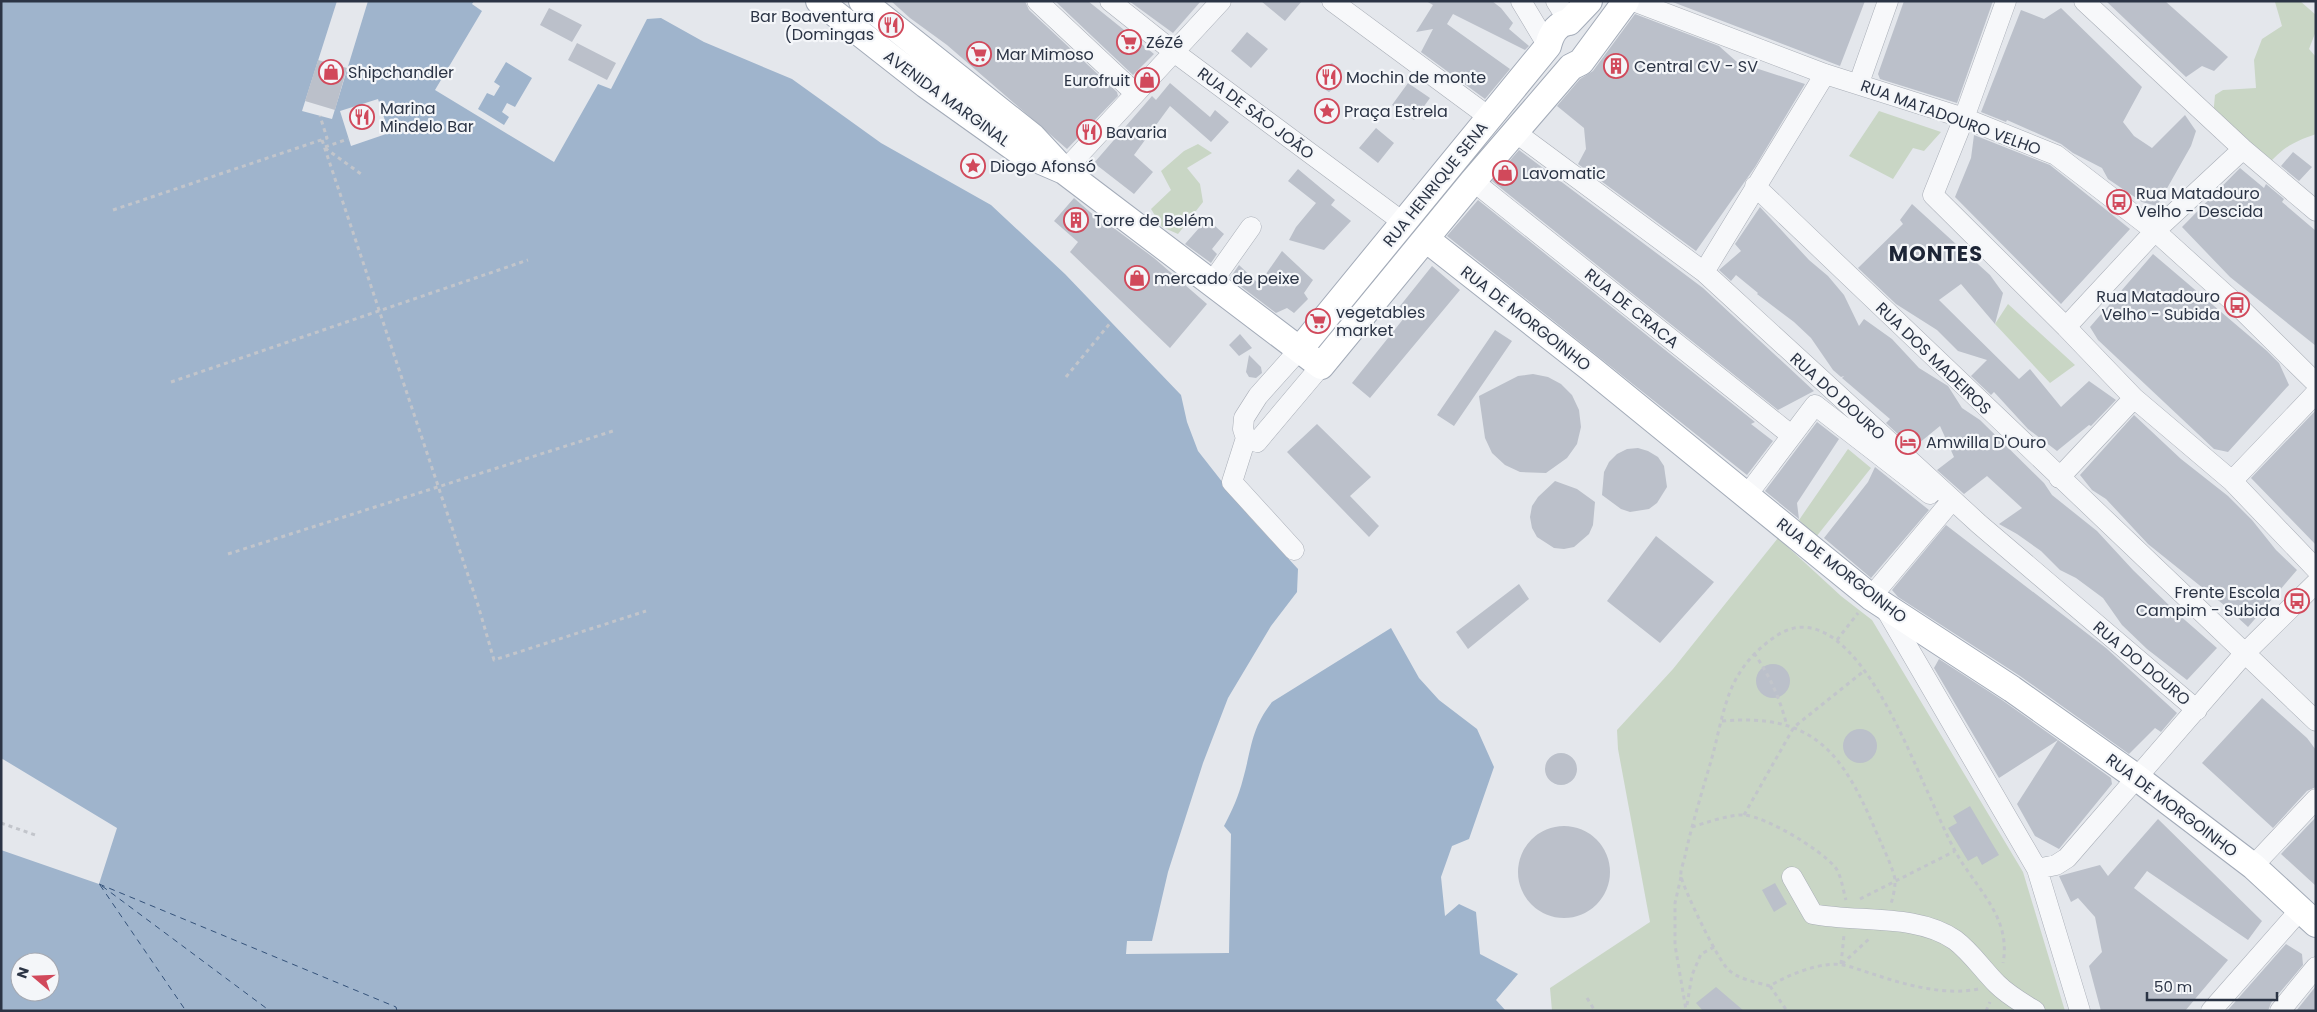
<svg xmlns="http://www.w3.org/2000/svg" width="2317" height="1012" font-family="Poppins,sans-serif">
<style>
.green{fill:#c9d6c5}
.water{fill:#9fb4cc;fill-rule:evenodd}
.pier{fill:#e4e7ec}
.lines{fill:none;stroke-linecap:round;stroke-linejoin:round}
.ferry{stroke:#34527a;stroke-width:1;stroke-dasharray:6 5;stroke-linecap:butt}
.building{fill:#bbc0ca}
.minor-casing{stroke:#a9aeb7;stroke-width:21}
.major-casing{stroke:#a3abb8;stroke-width:28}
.path{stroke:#c2c5cb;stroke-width:3;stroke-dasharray:4 4;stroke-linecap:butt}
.minor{stroke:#f7f8fa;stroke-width:20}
.major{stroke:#fff;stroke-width:26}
.labels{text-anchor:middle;stroke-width:4.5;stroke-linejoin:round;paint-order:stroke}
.poi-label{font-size:16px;fill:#2b3445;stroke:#f4f6f9;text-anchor:start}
.street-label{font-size:16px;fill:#2b3445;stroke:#f4f6f9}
.district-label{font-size:21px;font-weight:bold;letter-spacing:1px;fill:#1d2536;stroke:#f4f6f9}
</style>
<rect width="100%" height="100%" fill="#e4e7ec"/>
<!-- green -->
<path class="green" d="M2300 1 2316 15V31L2309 49 2316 57V134C2293 142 2282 148 2267 166L2213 117 2215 95 2223 90 2256 88 2254 60 2262 39 2282 26 2275 2Z
M1879 111 1941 132 1924 151 1913 148 1893 179 1849 156Z
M1198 144 1212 153 1187 168 1200 184 1203 202 1178 234 1162 227 1151 209 1171 190 1161 171 1184 151Z
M2008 304 2075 365 2050 383 1995 324Z
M1848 449 1871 468 1816 537 1799 520Z
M1778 538 1841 596 1872 620 2023 872 2065 1011H1552L1550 988 1650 922 1618 749 1617 730 1673 669Z"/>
<!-- water -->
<path class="water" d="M1 1H474L472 4 482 11 435 90 554 162 598 84 611 89 647 19 661 18 704 42 792 79 881 143 991 205 1065 274 1181 395 1187 422 1198 451 1249 516 1298 569 1297 592 1271 626 1228 698 1203 763 1168 872 1152 941H1127L1126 954 1229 953 1231 834 1224 826C1232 811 1239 795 1243 779 1252 747 1251 729 1272 702L1391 628 1419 678 1439 700 1477 729 1494 767 1469 839 1452 846 1441 877 1445 916 1459 904 1476 912 1480 954 1518 974 1496 1000 1506 1011H1V850L99 884 117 828 1 758ZM20 962H50V992H20Z
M506 62 532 78 515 107 507 103 502 112 509 117 504 125 478 109 487 93 494 96 500 86 494 82Z"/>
<!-- pier -->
<path class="pier" d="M337 1H368L332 119 302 111Z
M378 99 389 133 351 146 340 111Z"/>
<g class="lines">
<!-- ferry -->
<path class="ferry" d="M99 884 396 1007 397 1011
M100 885 186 1011
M102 886 270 1011"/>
</g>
<!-- building -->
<path class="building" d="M891 1H1025L1029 10 1117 92 1118 96 1067 149 947 45 910 18Z
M1055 1H1088L1154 54 1133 75Z
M1129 1H1201L1173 33Z
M1261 1H1302L1285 21Z
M1426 1H1492L1501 8 1513 23 1509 29 1529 46 1525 50 1453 14 1447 24 1510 69 1485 99 1421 52 1433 29 1416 32 1433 5Z
M1670 1H1865L1840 66Z
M1904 1H1993L1957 103 1880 79 1878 74Z
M2106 1H2165L2228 57 2214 71 2202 66 2186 77Z
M549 8 582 25 572 42 540 25Z
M2061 8 2142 87 2123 122 2134 136 2152 148 2185 115 2196 131 2191 146 2157 206 2142 202 2108 179 2102 168 2073 153 2061 144 2007 120 2006 122 1981 112 2021 10 2044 19Z
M1635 14 1719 46 1737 62 1805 84 1755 167 1696 251 1578 164 1586 149 1584 128 1557 106 1580 79 1593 71Z
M1247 32 1268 49 1251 68 1231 51Z
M577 43 616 63 607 80 568 60Z
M318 60 347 68 335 110 305 101Z
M1332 63 1341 70 1340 83 1329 92 1318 85V69Z
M1170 83 1210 117 1215 110 1229 122 1211 142 1170 106 1134 155 1153 172 1134 194 1094 163 1152 96 1156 100Z
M1408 83 1430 98 1414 120 1392 105Z
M369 105 374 122 356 128 351 111Z
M1376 128 1394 143 1378 163 1359 148Z
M1974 135 2050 165 2130 229 2061 304 1955 197 1971 158Z
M1519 150 1703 288 1814 391 1778 410 1492 181Z
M2293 152 2312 167 2299 181 2281 166Z
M2240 168 2264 188 2266 184 2284 199 2282 202 2316 231V346L2230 277 2182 227Z
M1298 169 1335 200 1331 205 1351 221 1324 250 1289 240 1296 227 1316 203 1288 181Z
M1074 198 1098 219 1099 217 1154 258 1207 304 1170 348 1070 252 1078 242 1054 221Z
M1478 200 1755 422 1751 424 1773 441 1747 475 1447 236Z
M1912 204 1990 275 2003 293 1995 324 1961 284 1939 300 2019 379 2030 369 2061 407 2089 381 2116 400 2091 426 2089 425 2057 451 2028 429 1994 392 1991 395 1971 376 1987 360 1958 351 1937 330 1896 304 1858 268 1903 224 1900 220Z
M1760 207 1809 260 1828 276 1844 295 1859 326 1864 319 1892 339 1919 368 1948 386 1962 408 1980 420 2044 483 2052 495 2097 531 2133 570 2178 614 2217 648 2187 680 2147 649 2122 625 2103 598 2076 578 2060 570 2041 551 2017 534 1999 524 2022 508 1987 476 1964 494 1937 470 1954 457 1940 426 1913 448 1886 423 1890 419 1842 378 1844 376 1841 377 1833 370 1811 338 1794 322 1757 294 1758 293 1736 275 1731 281 1719 270 1741 251 1735 244Z
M1207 219 1224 234 1212 249 1217 254 1211 263 1185 244Z
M1282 251 1313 280 1304 293 1308 299 1294 313 1287 308 1276 313 1230 278 1239 265 1259 284Z
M2153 254 2267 351 2279 363 2289 385 2228 452 2214 449 2098 340 2090 327Z
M1432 266 1460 290 1370 398 1352 383 1404 318 1396 311Z
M1495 330 1512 341 1454 426 1437 415Z
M1240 334 1252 348 1239 356 1229 345Z
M1249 355 1261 367 1262 373 1256 378 1249 377 1246 372Z
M1533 374 1548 377 1561 384 1572 395 1579 410 1581 427 1577 444 1567 458 1546 473 1520 472 1505 465 1492 453 1485 438 1479 396 1518 376Z
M2316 410V545L2251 478Z
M2134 415 2181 459 2228 496 2252 520 2276 550 2297 570 2248 627 2224 605 2148 544 2106 499 2092 490 2080 475Z
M1817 422 1839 439 1797 503 1799 519 1765 491Z
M1317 424 1371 477 1350 496 1379 526 1369 537 1287 452Z
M1638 448 1648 451 1658 457 1664 466 1667 487 1657 503 1649 509 1630 512 1621 509 1602 495 1604 472 1609 462 1617 454 1627 449Z
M1875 467 1929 510 1871 578 1824 538 1868 482Z
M1555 481 1577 489 1595 502 1593 525 1589 534 1574 547 1564 549 1554 548 1537 537 1532 528 1530 517 1532 506 1538 497Z
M1946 525 2106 648 2177 713 2161 732 2155 728 2129 754 2020 676 1898 597 1892 590Z
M1656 536 1714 582 1660 643 1607 601Z
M1519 584 1529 599 1468 649 1456 632Z
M1939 659 2002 700 2058 740 1999 778 1934 668Z
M1756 681a17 17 0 1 1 34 0a17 17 0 1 1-34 0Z
M2262 698 2307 738 2316 750V787L2307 791 2273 828 2202 763Z
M1843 746a17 17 0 1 1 34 0a17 17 0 1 1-34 0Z
M2058 740 2111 778 2112 784 2059 849 2035 836 2017 804Z
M1545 769a16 16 0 1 1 32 0a16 16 0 1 1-32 0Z
M1970 806 1999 855 1982 865 1977 856 1968 861 1948 828 1957 823 1953 816Z
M2316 817V886L2281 854Z
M2158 819 2262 921 2248 940 2147 871 2134 888 2228 960 2185 1011H2101L2089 966 2102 952 2095 917 2078 898 2071 902 2059 876 2100 865 2108 876Z
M1518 872a46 46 0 1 1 92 0a46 46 0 1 1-92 0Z
M1775 883 1787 904 1774 912 1762 890Z
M2286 944 2302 954 2303 965 2271 1003 2268 1011H2227Z
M2316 986V1011H2296Z
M1716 987 1744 1011H1703L1696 1003Z"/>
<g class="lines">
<defs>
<path id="minor" d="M1037 1 1135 93
M1110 1 1174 52 1404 223
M1332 1 1489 117
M1521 1 1548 46
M1556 1 1569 22
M1633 1 1825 74 1964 118 2056 155 2155 231 2237 305 2316 383
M2006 1 1964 118 1933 195 2066 327 2134 398 2232 481 2316 569
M2084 1 2243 149 2316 211
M1859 83 1888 1
M1515 132 1704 272 1979 524 2197 710
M1064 171 1221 1
M1473 181 1791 435
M1755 186 2316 721
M1704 272 1825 74
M1212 282 1251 227
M2066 327 2155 231 2243 149
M1246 438 1257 442 1321 366
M2059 478 2134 398
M2232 481 2316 393
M1747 495 1815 405 1930 494
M1294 550 1232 482 1246 438 1243 429 1244 418 1258 396 1300 349
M1871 597 1948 505
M1885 608 2037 869 2080 1011
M2253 866 2316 799
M2037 869 2056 865 2067 858 2244 654 2316 583
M1792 877 1813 914C1857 923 1916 913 1955 940 1971 952 1983 970 1997 984 2008 995 2022 1003 2035 1011
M2211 1011 2301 909
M2280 1011 2316 967"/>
<path id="major" d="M819 1 926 85 1020 152 1064 171 1321 366 1473 181 1571 67 1581 62 1626 1
M862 1 1033 137 1059 165
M1569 22 1589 1
M1426 239 1590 368 1871 597 2012 689 2136 777 2253 866 2316 924
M1300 349 1548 46C1551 34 1556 24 1569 22"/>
</defs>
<!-- minor casing -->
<use href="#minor" class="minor-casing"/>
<!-- major casing -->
<use href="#major" class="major-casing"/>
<!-- path -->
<path class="path" d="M322 140 478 605 494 660 646 611
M325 147 348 139
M325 148 361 174
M113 210 327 138 320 116
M1066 377 1111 322
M171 382 528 260
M228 554 616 430
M1837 640 1858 613
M1754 653C1770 676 1780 699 1787 726
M1722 721C1813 713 1842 752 1875 829 1879 839 1896 873 1895 882 1895 889 1893 897 1891 904
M1744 815 1794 727 1864 671
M1 823 38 836
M1692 827C1705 823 1730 814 1745 815 1768 818 1820 849 1835 867 1841 874 1843 890 1846 900
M1681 877 1675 903V945L1686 1010
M1860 899 1955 851
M1841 964 1844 935
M1842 964 1870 938
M1770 986 1787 1011
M1978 989C1946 996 1906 985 1876 975 1865 972 1854 967 1843 965 1822 961 1787 975 1770 986 1756 982 1736 979 1727 968 1718 960 1683 888 1681 876 1680 870 1684 862 1685 856 1692 824 1702 792 1711 761 1718 737 1722 710 1732 687 1742 665 1757 649 1776 636 1845 590 1903 738 1924 784 1934 805 1943 828 1954 849 1974 887 2012 916 2003 963
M1587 998 1595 1011
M1687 1005 1692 975 1701 954 1714 947
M1986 1011 1990 1002"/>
<!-- minor -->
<use href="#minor" class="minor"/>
<!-- major -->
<use href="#major" class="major"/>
</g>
<!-- icons -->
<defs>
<symbol id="restaurant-ring" viewBox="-11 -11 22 22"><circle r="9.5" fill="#f4f6f9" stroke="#d1495b" stroke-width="1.5"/><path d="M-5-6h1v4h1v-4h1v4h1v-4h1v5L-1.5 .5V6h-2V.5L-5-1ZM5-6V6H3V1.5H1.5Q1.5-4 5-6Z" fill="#d1495b"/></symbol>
<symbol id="supermarket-ring" viewBox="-11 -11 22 22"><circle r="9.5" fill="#f4f6f9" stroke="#d1495b" stroke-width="1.5"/><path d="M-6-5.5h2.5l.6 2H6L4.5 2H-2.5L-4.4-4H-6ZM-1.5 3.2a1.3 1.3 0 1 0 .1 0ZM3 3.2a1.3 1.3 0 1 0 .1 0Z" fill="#d1495b"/></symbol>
<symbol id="building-ring" viewBox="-11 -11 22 22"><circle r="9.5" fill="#f4f6f9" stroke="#d1495b" stroke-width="1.5"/><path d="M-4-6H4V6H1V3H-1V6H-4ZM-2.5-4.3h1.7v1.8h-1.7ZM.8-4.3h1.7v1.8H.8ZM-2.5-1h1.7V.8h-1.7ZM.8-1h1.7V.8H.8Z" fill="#d1495b"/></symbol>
<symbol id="shop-ring" viewBox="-11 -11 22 22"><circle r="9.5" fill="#f4f6f9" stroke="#d1495b" stroke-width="1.5"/><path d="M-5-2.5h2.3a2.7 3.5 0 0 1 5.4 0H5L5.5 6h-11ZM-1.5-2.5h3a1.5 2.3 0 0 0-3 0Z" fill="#d1495b"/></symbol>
<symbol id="sight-ring" viewBox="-11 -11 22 22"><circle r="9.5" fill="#f4f6f9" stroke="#d1495b" stroke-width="1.5"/><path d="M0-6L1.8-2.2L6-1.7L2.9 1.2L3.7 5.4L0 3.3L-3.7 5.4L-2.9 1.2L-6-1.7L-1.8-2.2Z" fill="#d1495b"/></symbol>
<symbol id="bus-ring" viewBox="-11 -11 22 22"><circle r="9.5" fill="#f4f6f9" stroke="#d1495b" stroke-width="1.5"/><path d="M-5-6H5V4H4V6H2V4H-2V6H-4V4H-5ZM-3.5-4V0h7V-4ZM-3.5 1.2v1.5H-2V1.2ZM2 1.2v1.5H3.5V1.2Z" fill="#d1495b"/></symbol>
<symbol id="hotel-ring" viewBox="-11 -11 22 22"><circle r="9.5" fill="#f4f6f9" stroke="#d1495b" stroke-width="1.5"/><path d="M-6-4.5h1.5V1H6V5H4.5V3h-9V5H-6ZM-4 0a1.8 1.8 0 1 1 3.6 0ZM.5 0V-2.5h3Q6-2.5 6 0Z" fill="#d1495b"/></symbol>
</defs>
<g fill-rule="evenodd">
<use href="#restaurant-ring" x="877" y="11" width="28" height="28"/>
<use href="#supermarket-ring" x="1115" y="28" width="28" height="28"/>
<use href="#supermarket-ring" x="965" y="40" width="28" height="28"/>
<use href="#building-ring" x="1602" y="52" width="28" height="28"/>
<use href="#shop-ring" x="317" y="58" width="28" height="28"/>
<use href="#restaurant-ring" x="1315" y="63" width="28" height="28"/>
<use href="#shop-ring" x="1133" y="66" width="28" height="28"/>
<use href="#sight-ring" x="1313" y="97" width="28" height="28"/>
<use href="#restaurant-ring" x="348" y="103" width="28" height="28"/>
<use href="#restaurant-ring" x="1075" y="118" width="28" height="28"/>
<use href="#sight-ring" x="959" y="152" width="28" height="28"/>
<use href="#shop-ring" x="1491" y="159" width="28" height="28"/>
<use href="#bus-ring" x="2105" y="188" width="28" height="28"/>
<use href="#building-ring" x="1062" y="206" width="28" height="28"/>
<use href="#shop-ring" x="1123" y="264" width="28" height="28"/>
<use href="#bus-ring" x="2223" y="291" width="28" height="28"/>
<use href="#supermarket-ring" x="1304" y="307" width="28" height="28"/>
<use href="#hotel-ring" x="1894" y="428" width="28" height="28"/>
<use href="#bus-ring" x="2283" y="587" width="28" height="28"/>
</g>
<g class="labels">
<!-- poi labels -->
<g class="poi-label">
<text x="874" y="22" text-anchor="end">Bar Boaventura<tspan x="874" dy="18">(Domingas</tspan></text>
<text x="1146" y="48">ZéZé</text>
<text x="996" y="60">Mar Mimoso</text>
<text x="1634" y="72">Central CV - SV</text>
<text x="348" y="78">Shipchandler</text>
<text x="1346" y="83">Mochin de monte</text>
<text x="1130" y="86" text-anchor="end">Eurofruit</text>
<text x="380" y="114">Marina<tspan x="380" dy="18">Mindelo Bar</tspan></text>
<text x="1344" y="117">Praça Estrela</text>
<text x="1106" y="138">Bavaria</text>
<text x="990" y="172">Diogo Afonsó</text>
<text x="1522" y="179">Lavomatic</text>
<text x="2136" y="199">Rua Matadouro<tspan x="2136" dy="18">Velho - Descida</tspan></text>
<text x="1094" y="226">Torre de Belém</text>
<text x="1154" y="284">mercado de peixe</text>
<text x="2220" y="302" text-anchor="end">Rua Matadouro<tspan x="2220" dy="18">Velho - Subida</tspan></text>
<text x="1336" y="318">vegetables<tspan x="1336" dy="18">market</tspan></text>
<text x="1926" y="448">Amwilla D'Ouro</text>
<text x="2280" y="598" text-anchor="end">Frente Escola<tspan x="2280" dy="18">Campim - Subida</tspan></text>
</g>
<!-- street labels -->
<g class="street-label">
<text transform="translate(947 98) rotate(36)" y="6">AVENIDA MARGINAL</text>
<text transform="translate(1256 113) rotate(37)" y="6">RUA DE SÃO JOÃO</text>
<text transform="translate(1951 117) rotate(20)" y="6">RUA MATADOURO VELHO</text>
<text transform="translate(1435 184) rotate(-51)" y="6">RUA HENRIQUE SENA</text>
<text transform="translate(1632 308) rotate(39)" y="6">RUA DE CRACA</text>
<text transform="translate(1526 318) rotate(38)" y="6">RUA DE MORGOINHO</text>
<text transform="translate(1934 358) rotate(44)" y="6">RUA DOS MADEIROS</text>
<text transform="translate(1838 396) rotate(42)" y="6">RUA DO DOURO</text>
<text transform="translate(1842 570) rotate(38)" y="6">RUA DE MORGOINHO</text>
<text transform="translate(2142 663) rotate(40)" y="6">RUA DO DOURO</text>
<text transform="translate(2172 805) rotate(37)" y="6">RUA DE MORGOINHO</text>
</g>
<!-- district labels -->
<g class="district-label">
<text x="1936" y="261">MONTES</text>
</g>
</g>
<!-- border -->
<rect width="2317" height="1012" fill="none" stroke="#2b3445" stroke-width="5"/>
<!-- north arrow -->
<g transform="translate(35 977) rotate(289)"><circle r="24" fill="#f4f6f9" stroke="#a4a8b1"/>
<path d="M0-4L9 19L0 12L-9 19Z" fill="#d1495b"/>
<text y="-8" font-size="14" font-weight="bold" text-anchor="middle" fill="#2b3445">N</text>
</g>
<!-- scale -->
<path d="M2147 992v8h130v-8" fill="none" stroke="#2b3445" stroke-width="2.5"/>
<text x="2154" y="992" font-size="15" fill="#2b3445" stroke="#f4f6f9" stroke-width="4" paint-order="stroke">50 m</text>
</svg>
